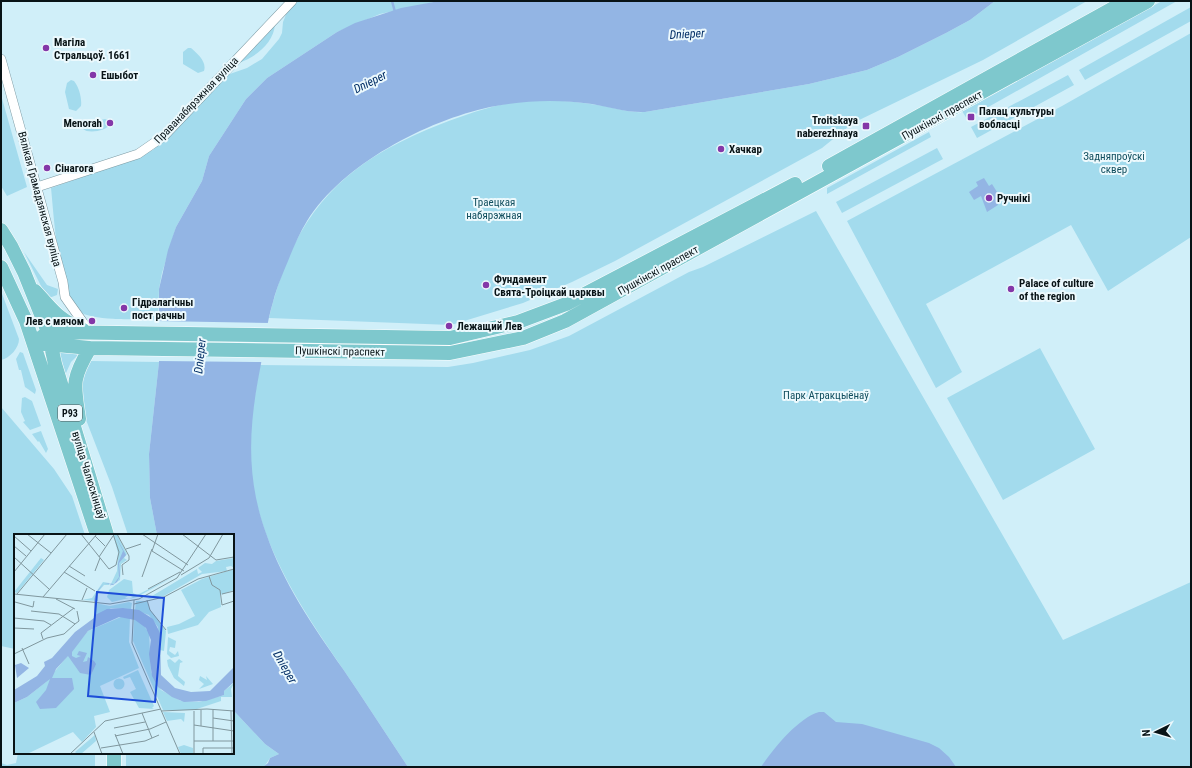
<svg xmlns="http://www.w3.org/2000/svg" width="1192" height="768" font-family="'Roboto Condensed',sans-serif">
<style>
.green{fill:#a3dbed}
.water{fill:#93b5e4}
.pier{fill:#d0eff9}
.lines{fill:none;stroke-linecap:round;stroke-linejoin:round}
.stream{stroke:#93b5e4;stroke-width:2.5}
.street-casing{stroke:#7e9ba4;stroke-width:10}
.primary-casing{stroke:#fff;stroke-width:15}
.street{stroke:#fff;stroke-width:9}
.primary{stroke:#7ec8cd;stroke-width:14}
.poi-dot{fill:#8437a8;stroke:#ecf9fd;stroke-width:1.5}
.labels{text-anchor:middle;stroke-width:4;stroke-linejoin:round;paint-order:stroke}
.shield{fill:#ecf9fd;stroke:#4c585b;stroke-width:1}
.shield-label{font-size:10px;font-weight:bold;fill:#081316}
.poi-label{font-size:11px;font-weight:bold;fill:#081316;stroke:#ecf9fd;text-anchor:start}
.street-label{font-size:11px;fill:#081316;stroke:#ecf9fd}
.park-label{font-size:11px;fill:#114e5e;stroke:#ecf9fd}
.water-label{font-size:12px;font-style:italic;fill:#053067;stroke:#ecf9fd}
.inset-road{fill:none;stroke:#80979e;stroke-width:1}
.view{fill:#1d4ed8;fill-opacity:0.15;stroke:#1d4ed8;stroke-width:2}
.inset-edge{fill:none;stroke:#081316;stroke-width:2}
</style>
<rect width="100%" height="100%" fill="#d0eff9"/>
<!-- green -->
<path class="green" d="M298 1H439L380 14 337 32 267 78 246 99 209 156 202 181 176 227 162 273 159 289 158 320C139 319 97 321 82 313 58 299 54 215 51 188L136 158 153 150 166 138 224 76 247 68 262 59 279 39 282 33 283 22 287 12Z
M995 1H1087L983 60 853 123 822 148 615 261 572 282 523 303 451 325 269 318C294 213 341 163 441 124 472 112 504 101 537 100 559 100 582 102 604 106 618 109 631 113 645 112L809 84 867 70 898 57 946 33 970 20Z
M1162 1H1177L967 119 962 111Z
M1191 7V21L1085 80 1079 70Z
M275 24C274 43 255 58 238 63Z
M1191 33V237L1108 291 1071 225 926 304 962 372 936 388 847 221 1062 106Z
M188 48H191C198 54 207 62 204 71L198 73 183 64V52Z
M1068 75 1074 85 977 138 971 127Z
M71 80 74 81C79 87 82 98 81 106L76 111 69 109 65 92 67 83Z
M1 95 27 187 7 196 1 186Z
M105 119 110 121V124C107 131 88 134 83 129L84 124Z
M929 132 931 137 827 194V188Z
M937 148 943 159 842 213 836 202Z
M816 211 1063 640 1191 582V767H408C386 734 365 701 343 669 302 609 260 547 251 473 247 437 254 400 260 365L448 367 473 363 530 350 569 336 689 272 703 267Z
M24 252 47 285 58 289 57 295 49 298 45 294Z
M1 291 19 339C19 348 10 358 1 360Z
M1040 348 1095 449 1003 500 947 398Z
M20 352 23 353 36 390 35 394 25 387 21 370H19L16 359Z
M57 352 79 354 71 362 66 373H65Z
M90 361 159 362 149 454 150 498 157 535H128L112 487 78 399 81 367Z
M25 397 32 401 41 426 30 430 23 422 25 421 21 412 22 398Z
M1 407 54 469 72 496 85 535H15V649L1 646Z
M41 431 48 449 46 453 39 441 38 442 32 434Z
M233 710 265 744 279 754 270 758 264 767H126V753H233Z
M18 753H95V767H1V763L7 765 16 763Z"/>
<!-- water -->
<path class="water" d="M439 1H995L970 20 946 33 898 57 867 70 809 84 645 112C627 113 610 107 592 104 558 99 525 100 490 107 426 121 343 164 307 221 300 232 295 244 290 256 284 271 277 286 273 302 267 322 264 344 261 364 249 424 245 475 266 533 283 583 313 626 343 669 365 701 386 734 408 767H263L268 763 270 758 279 754 265 744 233 710V535H157L150 498 149 454 159 362V289L168 250 176 227 202 181 209 156 246 99 267 78 337 32 355 23 401 8Z
M984 178 989 186 992 184 1002 200 997 203 998 205 987 212 981 196 974 200 969 192 978 186 976 182Z
M819 712H824L836 722 862 724 929 743 939 748 949 757 956 767H761C773 749 798 718 819 712Z"/>
<!-- pier -->
<path class="pier" d="M156 321 270 323 263 362 157 361Z"/>
<g class="lines">
<!-- stream -->
<path class="stream" d="M392 1 395 12"/>
<defs>
<path id="street" d="M1 59 63 282 65 297 89 331
M37 187 138 154 164 136 292 1"/>
<path id="primary" d="M829 166 1126 1
M1 230 11 246 24 272 48 332 55 364 107 535
M1 267 26 321 97 535
M35 291C53 310 57 319 83 330
M34 343 90 348 450 353 523 338 565 321 1148 1
M34 343 48 332 450 338 518 322 566 304 795 184
M79 419C74 384 71 380 90 348
M114 767V753"/>
</defs>
<!-- street casing -->
<use href="#street" class="street-casing"/>
<!-- primary casing -->
<use href="#primary" class="primary-casing"/>
<!-- street -->
<use href="#street" class="street"/>
<!-- primary -->
<use href="#primary" class="primary"/>
</g>
<!-- markers -->
<g class="poi-dot">
<circle cx="46" cy="48" r="4"/>
<circle cx="93" cy="75" r="4"/>
<rect x="967" y="113" width="8" height="8" rx="2"/>
<circle cx="110" cy="123" r="4"/>
<rect x="862" y="122" width="8" height="8" rx="2"/>
<circle cx="721" cy="149" r="4"/>
<circle cx="47" cy="168" r="4"/>
<circle cx="989" cy="198" r="4"/>
<circle cx="486" cy="285" r="4"/>
<circle cx="1011" cy="289" r="4"/>
<circle cx="124" cy="308" r="4"/>
<circle cx="92" cy="321" r="4"/>
<circle cx="449" cy="326" r="4"/>
</g>
<g class="labels">
<!-- shield labels -->
<rect class="shield" x="58" y="405" width="24" height="16" rx="3"/>
<g class="shield-label">
<text x="70" y="417">Р93</text>
</g>
<!-- poi labels -->
<g class="poi-label">
<text x="54" y="46">Магіла<tspan x="54" dy="13">Стральцоў. 1661</tspan></text>
<text x="101" y="79">Ешыбот</text>
<text x="979" y="115">Палац культуры<tspan x="979" dy="13">вобласці</tspan></text>
<text x="858" y="124" text-anchor="end">Troitskaya<tspan x="858" dy="13">naberezhnaya</tspan></text>
<text x="102" y="127" text-anchor="end">Menorah</text>
<text x="729" y="153">Хачкар</text>
<text x="55" y="172">Сінагога</text>
<text x="997" y="202">Ручнікі</text>
<text x="494" y="283">Фундамент<tspan x="494" dy="13">Свята-Троіцкай царквы</tspan></text>
<text x="1019" y="287">Palace of culture<tspan x="1019" dy="13">of the region</tspan></text>
<text x="132" y="306">Гідралагічны<tspan x="132" dy="13">пост рачны</tspan></text>
<text x="84" y="325" text-anchor="end">Лев с мячом</text>
<text x="457" y="330">Лежащий Лев</text>
</g>
<!-- street labels -->
<g class="street-label">
<text transform="translate(196 100) rotate(-46)" y="4">Праванабярэжная вуліца</text>
<text transform="translate(942 115) rotate(-29)" y="4">Пушкінскі праспект</text>
<text transform="translate(40 199) rotate(75)" y="4">Вялікая Грамадзянская вуліца</text>
<text transform="translate(658 270) rotate(-29)" y="4">Пушкінскі праспект</text>
<text transform="translate(340 351) rotate(1)" y="4">Пушкінскі праспект</text>
<text transform="translate(89 475) rotate(73)" y="4">вуліца Чалюскінцаў</text>
</g>
<!-- park labels -->
<g class="park-label">
<text x="1114" y="160">Задняпроўскі<tspan x="1114" dy="13">сквер</tspan></text>
<text x="494" y="206">Траецкая<tspan x="494" dy="13">набярэжная</tspan></text>
<text x="826" y="399">Парк Атракцыёнаў</text>
</g>
<!-- water labels -->
<g class="water-label">
<text transform="translate(687 34) rotate(-3)" y="4">Dnieper</text>
<text transform="translate(370 82) rotate(-27)" y="4">Dnieper</text>
<text transform="translate(200 356) rotate(-84)" y="4">Dnieper</text>
<text transform="translate(285 667) rotate(60)" y="4">Dnieper</text>
</g>
</g>
<!-- overview -->
<g transform="translate(14 534)">
<rect width="220" height="220" fill="#d0eff9"/>
<path d="M99 0H103L113 20 110 24 113 26 107 30 106 46 96 52 103 37 104 19ZM27 24 30 26 3 59 0 58ZM220 24V34L217 32 212 33 213 37 188 40 150 62 133 65 183 35 184 40 188 38 184 34 191 29 198 30 202 27ZM220 35V56L206 61 207 73 195 78 184 91 154 100 153 93 165 90 181 82 167 56 188 45ZM161 42 123 63 115 65 119 63 115 61 111 64H115L98 68 93 63 95 56 110 45 118 47 119 59 123 61ZM89 48 95 49V51H90L84 58V67L68 66 78 64ZM122 67H133L136 76 152 97 150 117 146 116 144 93 135 81 121 76ZM115 68 118 69 117 75 97 74 82 83 81 81V69L96 72ZM107 83 116 84 115 108 125 134 86 152 96 178 80 182 82 193 68 208 59 198 13 220H0V169L13 163 32 148 74 97ZM120 85 128 89 135 99 137 138 147 156 167 167 185 168 210 161V157L220 149 217 155 218 163H207V167L180 176H149L119 107ZM154 103 162 107 161 114 156 113 155 117 161 121 164 117 165 122 157 124 153 120ZM156 125 161 129 165 125 169 128 166 129 164 142 171 148 170 152 160 144 154 132 153 126ZM124 136 140 172 138 174 140 175 125 174 116 158 122 155 116 143 110 145 109 143ZM186 142 193 146 192 142 199 150 185 155 190 150 185 146ZM99.5 150a5.5 5.5 0 1 1 11 0a5.5 5.5 0 1 1-11 0ZM149 178 171 179 170 188 167 185 153 187ZM81 201 82 207 67 220H63L61 218ZM170 211 179 214V220H167L164 213Z" fill="#a3dbed"/>
<path d="M102 3 112 21 105 29 106 42 103 48 99 51 90 49 84 57 81 81 93 75 109 74 125 76 139 85 146 99 147 141 161 154 177 158 196 157 220 133V148L210 157V161L192 167 170 168 158 163 144 153 138 142 135 120 137 106 132 94 121 86 105 83 74 97 58 118V122L62 124 67 122 63 121 65 117 73 119 69 128 73 127 74 123 80 127 82 130 77 141 66 139 54 122 42 135 38 144H58L60 155 42 174 26 175 22 168 32 156 36 145 13 163 0 169V156L23 142 31 132 30 128 38 124 61 98 80 84V65L84 56 90 49 100 50 105 43 104 29 109 17ZM7 129 15 134 3 144 1 131Z" fill="#93b5e4"/>
<path class="inset-road" d="M13 0 37 19M67 0 95 35 102 31 105 18 99 0M103 0 115 22V26L108 31 109 41M128 0 174 31M144 0 138 17 170 37M168 0 202 26 220 23M0 2 17 17M81 2 91 12M0 12 12 22M112 15 127 10M0 23 35 55M85 23 99 2M55 32 71 42M81 37 86 24M0 38 31 0M50 38 81 57M167 41 195 24 209 0M195 42 198 51 206 56 208 71 220 67M128 43 138 15M134 55 166 38M0 60 96 70 125 65 163 44 192 0M3 60 53 0M208 60 220 57M29 63 83 0M42 65 61 75M68 66 73 54M120 66 118 109 166 220M133 66 136 76 152 96M1 68 19 73 20 67M120 70 150 63 184 45 220 35M17 77 45 80 61 90 65 87 63 77M0 84 30 87 37 91M0 94 20 95M29 105 27 99 60 74M8 114 15 130M0 120 33 104 50 100 61 90M199 176V207M147 177 193 175 220 177M217 177 218 220M128 179 138 204M199 184 220 187M180 191 220 197M187 192V176M100 194 131 188M80 198 88 220M101 200 109 220M101 202 136 195 152 188M180 207H220M87 214 131 207 145 201M56 220 91 187 147 175M180 220V177M189 220V214H220"/>
<path class="view" d="M83 58 150 64 141 168 74 162Z"/>
<rect width="220" height="220" class="inset-edge"/>
</g>
<!-- border -->
<rect width="1192" height="768" fill="none" stroke="#081316" stroke-width="4"/>
<!-- north arrow -->
<g transform="translate(1156 732) rotate(265)" stroke="#ecf9fd" stroke-width="3" paint-order="stroke">
<path d="M0-3L7 15L0 10L-7 15Z" fill="#081316"/>
<text y="-6" font-size="11" font-weight="bold" text-anchor="middle" fill="#081316">N</text>
</g>
</svg>
